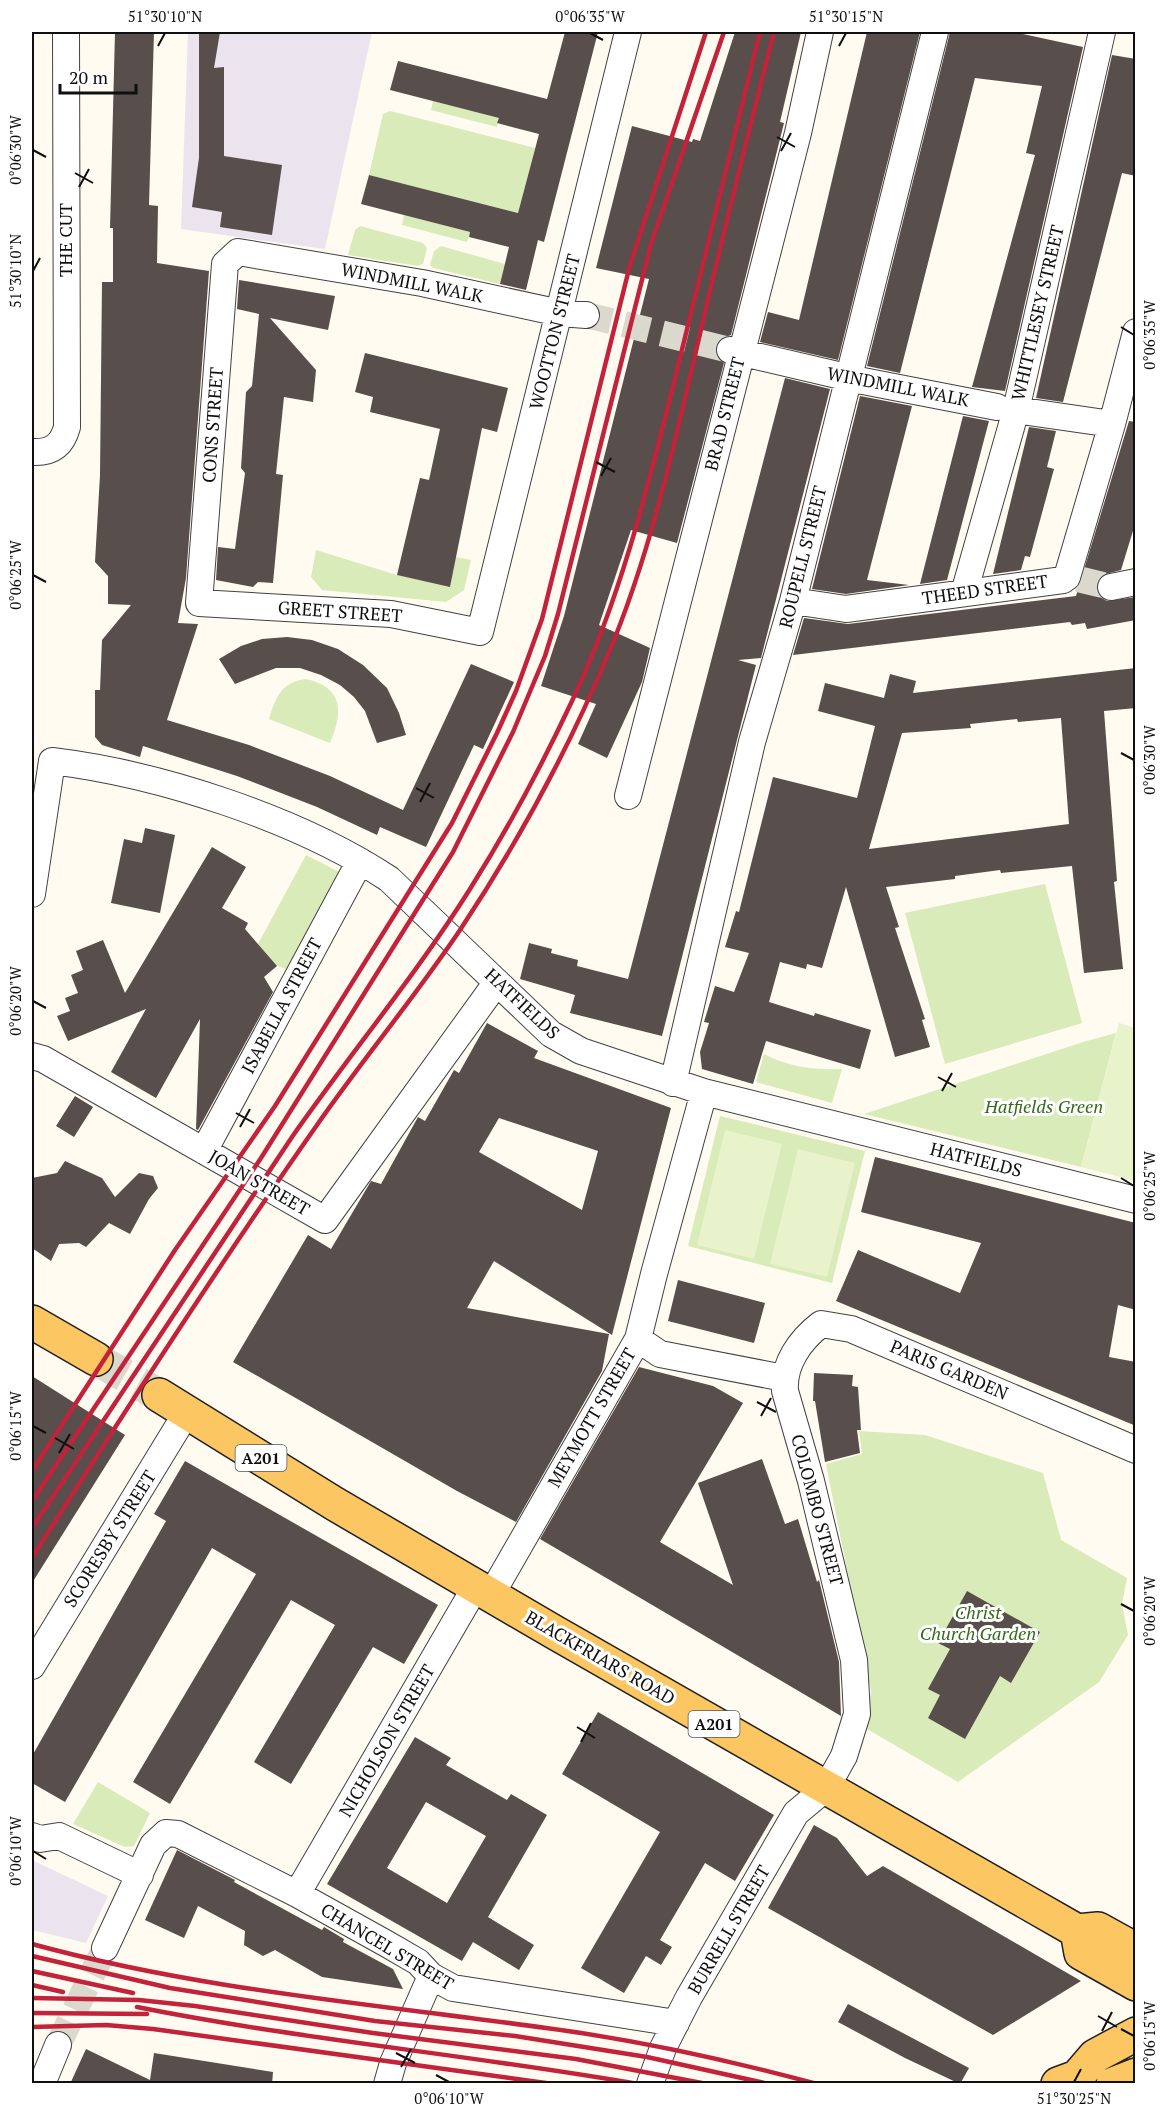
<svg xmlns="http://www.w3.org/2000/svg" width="1167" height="2115" font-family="'PT Serif',serif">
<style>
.industrial{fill:#ebe3ed}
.green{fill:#d8ebb8}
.pitch{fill:#e8f2cb}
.building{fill:#584e4b;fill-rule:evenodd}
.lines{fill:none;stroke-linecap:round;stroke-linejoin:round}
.street-tunnel{stroke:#dbd8ce;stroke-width:26;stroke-dasharray:26 13;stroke-linecap:butt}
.primary-tunnel{stroke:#dbd8ce;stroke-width:33;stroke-dasharray:33 16;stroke-linecap:butt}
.street-casing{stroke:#424242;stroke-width:28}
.primary-casing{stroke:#202020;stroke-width:36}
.street{stroke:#fff;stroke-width:26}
.primary{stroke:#fcc663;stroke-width:33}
.rail{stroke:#c3223b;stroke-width:4.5}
.ticks{fill:none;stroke:#0f0f0f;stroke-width:2}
.labels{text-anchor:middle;stroke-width:6;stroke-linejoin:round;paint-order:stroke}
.shield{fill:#fff;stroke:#575757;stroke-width:1.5}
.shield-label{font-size:16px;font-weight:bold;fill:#0f0f0f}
.street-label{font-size:18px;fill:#0f0f0f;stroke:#fff}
.park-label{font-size:18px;font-style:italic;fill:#35691c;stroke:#fff}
.neatline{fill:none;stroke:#0f0f0f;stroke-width:2}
.ticks-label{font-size:15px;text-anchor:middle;fill:#0f0f0f}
</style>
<rect width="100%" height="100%" fill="#fffbf0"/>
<!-- industrial -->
<path class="industrial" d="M188 32H372L325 249 181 229Z
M32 1860 108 1896 86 1943 32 1930Z"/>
<!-- green -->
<path class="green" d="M433 101 499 118 497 127 431 110Z
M390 111 535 148 518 213 369 175 383 114Z
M404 215 470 232 467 242 402 225Z
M360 226 423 243 427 248 423 264 418 266 348 255 355 230Z
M441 246 505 264 500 284 433 268 430 265 434 251Z
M316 550 397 575 450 586 456 557 471 560 464 590 446 602 322 590 311 577Z
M306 679C344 688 343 712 330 743L269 719C276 697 281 682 306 679Z
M306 855 349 877 295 972 251 957Z
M1045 884 1082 1023 945 1064 905 913Z
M1116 1033 1081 1167 864 1114 1083 1042Z
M764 1054C788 1067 815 1070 842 1069L832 1103 756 1082Z
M720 1116 865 1151 832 1283 688 1246Z
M859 1431 925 1435 1043 1473 1061 1540 1127 1578 1122 1604 1128 1635 1099 1682 958 1782 867 1729 871 1691 826 1464 862 1454Z
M98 1782 150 1813 134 1846 125 1847 73 1824Z"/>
<!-- pitch -->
<path class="pitch" d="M1119 1023 1135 1028V1181L1081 1167Z
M725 1130 782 1144 754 1259 697 1245Z
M798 1149 855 1163 827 1277 770 1264Z"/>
<!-- building -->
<path class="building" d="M115 32H154L149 205 158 206 157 263 209 271 186 578 178 623 198 624 167 720 249 745 330 776 403 810 471 664 514 682 483 749 474 745 426 847 380 827 377 835 317 807 237 776 143 746 140 757 102 745 95 737V690H100L102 640 131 605 108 604V576L95 562 100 475 102 282H113V228H110Z
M199 32H220L214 68 224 67V156L282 165 272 235 220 227 222 212 192 207 199 158Z
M565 32H598L544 242 538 240 526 290 500 284 509 247 469 237 470 232 361 204 369 175 518 213 539 134 497 123 499 118 390 90 398 61 547 99Z
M735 32H801L780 122 784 123 731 335 720 339 716 346V355L724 363 677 543 631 530 599 625 650 648 642 682 607 758 578 744 596 704 541 686 564 616 649 279 596 268 632 126 692 142 693 139 700 141Z
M867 32H920L838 360 760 342 768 312 799 320Z
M950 32H1014L1083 47 1005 391 972 387 1035 155 1026 153 1042 86 975 78 900 373 867 366Z
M1112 55 1136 59V176L1122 173 1063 402 1036 398Z
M239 280 335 296 328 330 270 318 316 370 313 402 284 397 276 474 283 475 273 583 258 582 253 587 216 580 218 547 235 549 245 473 241 468 246 392 252 386 259 314 237 309Z
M365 353 508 388 497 432 482 428 450 587 397 575 420 478 429 480 440 429 370 412 373 397 355 392Z
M785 378 830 389 761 658 738 660 756 665 662 1036 570 1013 575 995 520 979 529 943 552 949 551 953 578 960 577 966 628 979Z
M860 396 912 406 867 580 909 585 846 594 812 589Z
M963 416 989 421 947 580 920 584Z
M1129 421 1136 422V521L1121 570 1102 575 1096 589 1100 597 1107 601 1136 597V620L1087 629 1085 623 1072 625 1070 622 793 655 804 618 848 624 1076 596Z
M1029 427 1056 431 1047 467 1054 469 1030 557 1025 556 1021 570 993 574Z
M287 637 312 640 338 649 363 665 387 688 399 713 406 735 377 743 365 711 354 697 340 685 321 675 300 668H276L235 684 219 659 241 646 262 639Z
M1136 668V708L1104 711 1117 881 1114 882 1123 969 1084 973 1072 866 1001 873 1000 870 955 876V879L886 887 899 927 895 928 925 1019 922 1020 930 1047 895 1057 846 887 822 968 807 964 806 969 780 962 769 1002 814 1016 815 1013 871 1030 860 1069 766 1041 753 1084 702 1069 700 1052 709 1023 704 1022 715 986 734 992 749 953 725 947 736 911 739 912 773 777 857 798 875 726 818 711 825 683 884 698 890 674 916 681 913 693ZM1061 718 1069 824 869 849 902 733 971 728 970 724 1017 719 1018 722Z
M145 828 175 835 160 913 111 903 124 839 142 843Z
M212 847 246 867 222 908 248 923 245 929 277 966 264 977 273 992 198 1130 196 1129 200 1019 156 1098 111 1072 146 1009 68 1041 57 1016 70 1011 65 998 78 993 71 975 83 970 76 951 103 940 125 993Z
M487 1023 538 1051 534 1058 671 1108 612 1335 494 1261 467 1308 609 1334 602 1371 516 1522 457 1491 233 1362 308 1235 331 1249 371 1181 381 1184 418 1117 425 1121 454 1070 459 1073ZM499 1118 598 1151 582 1210 479 1152Z
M75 1096 93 1107 74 1137 56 1126Z
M875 1157 1136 1223V1310L1118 1305 1109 1357 1136 1362V1426L836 1301 858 1250 960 1293 981 1243 861 1212Z
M65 1161 102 1178 115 1197 139 1173 153 1176 158 1188 149 1199 130 1234 109 1223 86 1247 79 1243 59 1244 51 1261 32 1248V1178L57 1173Z
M678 1280 765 1303 754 1343 668 1321Z
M639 1367 713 1386 743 1403 660 1542 733 1585 698 1483 762 1459 785 1524 798 1519 817 1582 819 1580 839 1662 841 1716 540 1539Z
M814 1373 853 1375 852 1386 858 1387 861 1430H857L860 1453 825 1462 815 1401H813Z
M32 1376 125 1435 32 1583Z
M185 1461 438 1605 404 1664 373 1647 291 1784 254 1762 335 1625 291 1600 170 1804 133 1782 256 1574 212 1548 65 1802 32 1783V1756L166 1521 154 1514Z
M967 1591 1040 1632 1011 1683 1000 1676 965 1739 928 1718 940 1695 928 1689 950 1649 938 1643Z
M598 1712 774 1815 735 1881 705 1863 660 1940 672 1947 661 1965 646 1956 624 1993 581 1968 660 1832 562 1774Z
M415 1737 451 1758 446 1765 507 1800 511 1794 547 1815 488 1917 534 1945 519 1970 473 1942 462 1961 327 1884ZM426 1802 486 1836 447 1903 387 1868Z
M814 1825 837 1838 867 1876 883 1866 1081 1981 993 2035 768 1908Z
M177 1850 235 1880 234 1882 322 1930 324 1927 344 1939 343 1942 393 1969 403 1989 322 1977 275 1950 263 1956 244 1945 245 1931 198 1906 184 1938 145 1920Z
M848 2004 969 2068 960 2084 905 2058 838 2022Z
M86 2049 150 2080 154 2053 273 2072 272 2084H70Z"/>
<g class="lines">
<!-- street-tunnel -->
<path class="street-tunnel" d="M586 315 730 350
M1078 579 1111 587
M58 2045 105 1948"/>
<!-- primary-tunnel -->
<path class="primary-tunnel" d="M96 1359 159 1395"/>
<defs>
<path id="street" d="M586 315 560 313 422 283 238 252 225 264 199 603 391 614 480 632 628 32
M730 350 863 381 997 407
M1016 410 1112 424
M32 452C51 453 62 446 67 427L66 32
M1111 587 1136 582
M964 593 1016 410 1102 32
M793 601 846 609 1063 580 1067 577 1112 424 1136 332
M628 796 798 133 820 32
M32 894 52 761C160 774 298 819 389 879L551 1034 581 1051 704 1092 1136 1200
M32 1056 43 1059 325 1220 497 982
M673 1083 752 742 793 601 935 32
M204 1151 360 861
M638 1339 660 1354 784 1378
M491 1595 638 1339 654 1274 704 1092
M32 1666 187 1412
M32 1836 40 1839 59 1836 140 1875
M297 1894 476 1586
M105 1948 153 1845 166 1833 178 1834 297 1894 387 1944 418 1962 431 1976 453 1988 676 2023
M42 2084 58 2045
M387 2084 393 2063 431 1976
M650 2084 663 2048 689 1997 796 1813 826 1788 844 1756 857 1714 854 1660 811 1481 785 1391C783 1364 800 1340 821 1324L851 1329 1136 1450"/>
<path id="primary" d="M32 1322 96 1359
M159 1395 335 1504 554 1632 1077 1931 1098 1929 1136 1950
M1077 1931 1081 1953 1136 1984
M1058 2084 1077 2077 1095 2056 1136 2034
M1113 2084 1136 2075"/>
</defs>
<!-- street casing -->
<use href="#street" class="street-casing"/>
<!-- primary casing -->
<use href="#primary" class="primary-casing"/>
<!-- street -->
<use href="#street" class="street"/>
<!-- primary -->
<use href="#primary" class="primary"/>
<!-- rail -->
<path class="rail" d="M32 1471 175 1250 275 1106 452 823 497 733 516 691 542 619 630 265 706 32
M32 1501 261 1158 453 852 513 732 545 656 558 614 651 244 724 32
M32 1528 292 1137C350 1054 416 975 470 889 508 829 542 765 572 701 622 596 649 482 677 370 705 257 732 144 760 32
M32 1558C124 1412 218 1266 317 1125 363 1059 415 997 460 930 517 844 567 752 607 657 652 551 676 437 702 325 725 227 749 129 774 32
M32 1944C200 1990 374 2004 546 2028 637 2040 728 2060 817 2084
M32 1956 170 1988 375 2021 515 2036 647 2057 769 2084
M32 1971 133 1993
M32 1985 63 1992
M32 1998 139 2000 195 2006 373 2033 576 2059 707 2084
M137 2007C303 2040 471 2055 638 2084
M32 2013 147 2014
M32 2027 106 2025 153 2029 553 2084"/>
</g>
<!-- ticks -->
<path class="ticks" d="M590 33 603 40M158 46 165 33M839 46 846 33M777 137 795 147M33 150 46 157M781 151 791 133M75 173 93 183M79 187 89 169M33 271 40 258M1121 327 1134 335M596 462 615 472M601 476 611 458M33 575 46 582M1121 753 1134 760M416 788 434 798M420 802 430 783M33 1001 46 1008M938 1077 956 1087M942 1091 952 1073M236 1113 254 1123M240 1127 250 1109M1121 1178 1134 1186M757 1402 776 1412M761 1416 771 1398M33 1426 46 1433M55 1438 74 1449M59 1453 70 1434M1121 1604 1134 1611M577 1727 595 1738M581 1742 591 1723M33 1851 46 1859M1098 2016 1117 2027M1121 2029 1134 2036M1102 2031 1112 2012M396 2053 415 2063M401 2067 411 2049M436 2075 449 2082M1074 2082 1081 2069"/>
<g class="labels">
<!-- shield labels -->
<g class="shield">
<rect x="235.5" y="1445" width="51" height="26" rx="4.5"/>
<rect x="688.5" y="1711" width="51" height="26" rx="4.5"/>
</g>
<g class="shield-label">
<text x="261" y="1464">A201</text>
<text x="714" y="1730">A201</text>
</g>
<!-- street labels -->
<g class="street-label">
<text transform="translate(66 240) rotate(-90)" y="6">THE CUT</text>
<text transform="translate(412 283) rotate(11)" y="6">WINDMILL WALK</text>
<text transform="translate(1038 313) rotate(-77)" y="6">WHITTLESEY STREET</text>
<text transform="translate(555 332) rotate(-76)" y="6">WOOTTON STREET</text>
<text transform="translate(898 387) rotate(11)" y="6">WINDMILL WALK</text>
<text transform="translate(725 414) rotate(-76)" y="6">BRAD STREET</text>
<text transform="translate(213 425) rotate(-86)" y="6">CONS STREET</text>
<text transform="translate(803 557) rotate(-76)" y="6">ROUPELL STREET</text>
<text transform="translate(985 590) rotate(-8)" y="6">THEED STREET</text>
<text transform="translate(340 612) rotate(4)" y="6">GREET STREET</text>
<text transform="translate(522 1004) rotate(43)" y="6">HATFIELDS</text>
<text transform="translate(282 1006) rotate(-62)" y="6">ISABELLA STREET</text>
<text transform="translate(976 1160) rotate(14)" y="6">HATFIELDS</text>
<text transform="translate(259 1183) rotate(30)" y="6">JOAN STREET</text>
<text transform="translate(949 1370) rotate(23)" y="6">PARIS GARDEN</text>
<text transform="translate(592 1418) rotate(-60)" y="6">MEYMOTT STREET</text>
<text transform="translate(817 1510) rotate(75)" y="6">COLOMBO STREET</text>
<text transform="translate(110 1539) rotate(-58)" y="6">SCORESBY STREET</text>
<text transform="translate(600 1658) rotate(30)" y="6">BLACKFRIARS ROAD</text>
<text transform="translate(387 1741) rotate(-60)" y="6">NICHOLSON STREET</text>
<text transform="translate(729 1930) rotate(-60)" y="6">BURRELL STREET</text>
<text transform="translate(387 1947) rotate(31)" y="6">CHANCEL STREET</text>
</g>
<!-- park labels -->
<g class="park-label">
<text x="1044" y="1113">Hatfields Green</text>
<text x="978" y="1619">Christ<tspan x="978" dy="21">Church Garden</tspan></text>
</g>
</g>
<!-- border -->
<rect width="1167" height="2115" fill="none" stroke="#ffffff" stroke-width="66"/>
<!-- scale -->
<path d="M60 84v9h76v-9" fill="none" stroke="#0f0f0f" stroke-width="3"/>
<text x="69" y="84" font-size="18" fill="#0f0f0f" stroke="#ffffff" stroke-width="4.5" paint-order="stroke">20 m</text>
<rect x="33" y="33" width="1101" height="2049" class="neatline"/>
<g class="ticks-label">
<text x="165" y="22">51°30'10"N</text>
<text x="590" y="22">0°06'35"W</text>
<text x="846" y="22">51°30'15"N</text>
<text transform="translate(16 150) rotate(-90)" y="5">0°06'30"W</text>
<text transform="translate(16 271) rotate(-90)" y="5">51°30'10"N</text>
<text transform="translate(1150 335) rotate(-90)" y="5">0°06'35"W</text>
<text transform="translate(16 575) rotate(-90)" y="5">0°06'25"W</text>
<text transform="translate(1150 760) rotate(-90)" y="5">0°06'30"W</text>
<text transform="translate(16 1001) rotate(-90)" y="5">0°06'20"W</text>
<text transform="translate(1150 1186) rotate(-90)" y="5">0°06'25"W</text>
<text transform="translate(16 1426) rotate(-90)" y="5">0°06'15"W</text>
<text transform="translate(1150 1611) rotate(-90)" y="5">0°06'20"W</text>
<text transform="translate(16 1851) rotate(-90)" y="5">0°06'10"W</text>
<text transform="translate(1150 2036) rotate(-90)" y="5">0°06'15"W</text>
<text x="449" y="2104">0°06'10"W</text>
<text x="1074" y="2104">51°30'25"N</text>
</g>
</svg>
